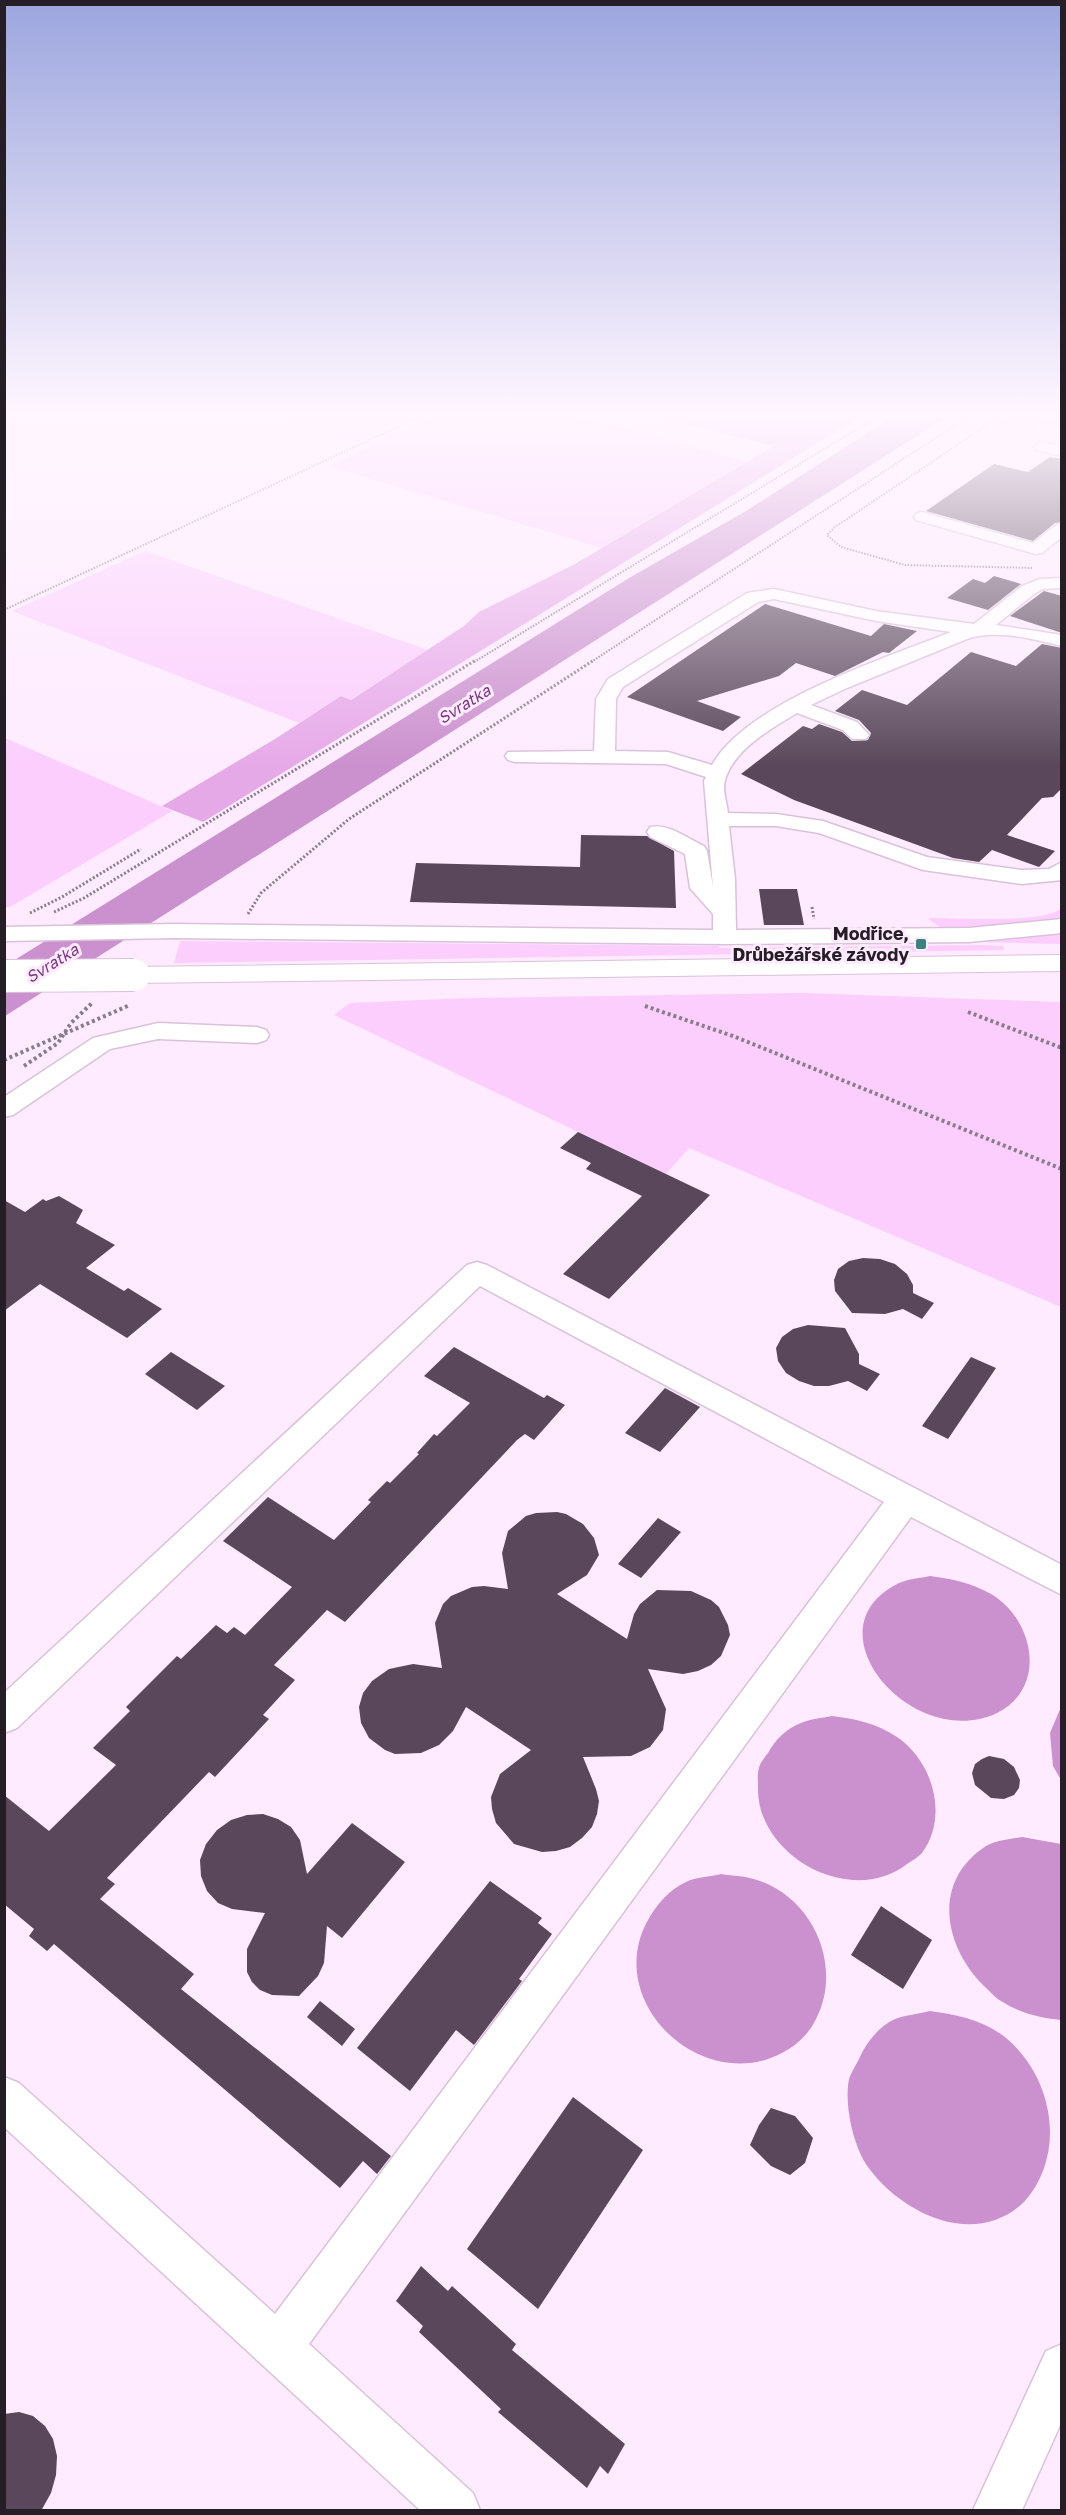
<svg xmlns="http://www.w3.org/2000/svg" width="1066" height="2515" font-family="'Golos Text',sans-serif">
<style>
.green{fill:#fbcefd}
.forest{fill:#e6a9e8}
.water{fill:#cb90ce}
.building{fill:#5a475b}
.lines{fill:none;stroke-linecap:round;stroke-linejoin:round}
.minor-casing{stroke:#d9c2d9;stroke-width:3}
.major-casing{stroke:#d9c2d9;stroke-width:2}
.path-far2{stroke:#8a7d8b;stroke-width:2;stroke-dasharray:1.5 1.5;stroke-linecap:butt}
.path-far1{stroke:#8a7d8b;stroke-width:3;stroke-dasharray:2 2;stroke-linecap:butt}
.path{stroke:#8a7d8b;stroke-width:4;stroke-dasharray:3 3;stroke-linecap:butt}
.minor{fill:#fff;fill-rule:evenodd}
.major{fill:#fff;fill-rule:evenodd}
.major-bridge-casing{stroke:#d9c2d9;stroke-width:34;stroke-linecap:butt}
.major-bridge{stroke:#fff;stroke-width:32}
.poi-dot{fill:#3b827e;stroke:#feebff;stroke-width:2}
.labels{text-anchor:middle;stroke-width:6;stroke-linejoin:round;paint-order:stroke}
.far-water-label{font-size:16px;font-style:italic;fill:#7c3681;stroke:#feebff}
.poi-label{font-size:18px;font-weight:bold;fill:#261e26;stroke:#feebff;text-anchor:end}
</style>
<rect width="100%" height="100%" fill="#feebff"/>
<!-- green -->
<path class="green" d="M265 415H415L357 442Z
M434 415H570L749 462 602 548 329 466Z
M1008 415H1061V428L1043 424 1031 432 996 423Z
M145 551 428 650 350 700 341 696 299 723 12 611Z
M5 738 172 811 10 907H5Z
M1061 908V919C1040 925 963 933 944 928 937 926 933 923 928 918 953 918 1047 924 1061 908Z
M1061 934V944L980 942 989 939Z
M180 941 719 946 720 948 986 945 1003 946 1004 950 174 963Z
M803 993 1061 1002V1307L689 1148 666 1174 334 1015 350 1003 469 998Z"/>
<!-- forest -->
<path class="forest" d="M652 415H863L203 822 162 806 275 739 341 696 351 700 464 626 479 612 575 564 774 446Z"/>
<!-- water -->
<path class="water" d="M895 415H950L5 1016V966L629 578 746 511Z
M930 1576C952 1579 972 1583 991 1594 1034 1619 1048 1688 997 1713 913 1753 805 1629 899 1583 908 1579 921 1578 930 1576Z
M1061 1707V1780L1053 1766 1050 1733Z
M832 1716C856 1719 876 1723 897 1737 933 1761 949 1817 922 1853 918 1857 912 1861 907 1864 851 1908 756 1856 758 1787 758 1781 757 1774 759 1768 760 1763 765 1757 768 1753 775 1740 787 1728 801 1723 810 1719 822 1718 832 1716Z
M1022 1837 1061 1844V2020C1039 2018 1020 2013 1001 2001 995 1998 990 1991 984 1986 943 1945 932 1881 986 1846 996 1840 1011 1839 1022 1837Z
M721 1874C733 1876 746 1876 757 1880 814 1898 843 1967 816 2019 806 2040 787 2053 765 2060 686 2082 606 1994 648 1920 657 1904 669 1890 686 1882 696 1877 710 1877 721 1874Z
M930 2011C958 2015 984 2020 1006 2038 1055 2079 1066 2156 1024 2202 975 2249 902 2214 868 2167 853 2146 844 2104 849 2079 851 2073 856 2065 859 2059 866 2043 878 2027 895 2019 905 2015 919 2014 930 2011Z"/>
<!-- building -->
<path class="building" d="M1050 457 1062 459V522L1055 523 1033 541 926 511 994 464 1028 472Z
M994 576 1021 584 988 610 947 598 973 579 985 583Z
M1044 591 1062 596V633L1010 616Z
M765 604 871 636 884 624 917 631 889 653 883 652 835 676 796 663 779 676 697 701 741 717 723 731 627 697Z
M1042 644 1062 648V788L1053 797 1042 798 1007 835 1055 851 1039 867 992 850 979 862 953 858 794 800 741 774 803 726 812 729 819 724 842 732 852 741 868 740 871 733 859 720 835 711 862 690 907 705 971 652 1016 666Z
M581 835 647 836 674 851 676 908 410 902 416 863 580 867Z
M759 889H797L804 925H764Z
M578 1132 710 1195 609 1299 563 1274 642 1196 586 1169 591 1163 560 1148Z
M59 1196 83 1210 76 1223 115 1245 86 1268 124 1291 128 1288 162 1309 127 1338 40 1284 4 1311V1200L25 1212 43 1199 46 1201Z
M863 1258 880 1259 895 1264 907 1274 913 1285V1293L934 1303 922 1319 903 1309 885 1314 852 1313 835 1291 834 1280 838 1269 849 1261Z
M808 1325 845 1328 859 1354V1364L880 1374 867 1391 848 1381 829 1386H814L799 1381 786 1373 778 1361 776 1348 782 1337 793 1329Z
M454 1347 544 1398 547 1395 565 1405 534 1440 525 1434 517 1440 345 1622 327 1610 274 1665 295 1680 263 1715 269 1719 215 1777 209 1772 107 1878 115 1884 100 1899 194 1974 181 1989 391 2156 377 2174 363 2161 340 2188 54 1944 47 1951 29 1936 34 1929 4 1904V1795L49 1831 116 1765 93 1748 130 1711 126 1707 177 1656 181 1659 216 1625 227 1633 234 1627 245 1635 292 1587 223 1541 268 1497 334 1540 371 1502 368 1500 387 1481 390 1483 419 1454 417 1453 434 1434 437 1436 470 1403 424 1376Z
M171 1352 225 1386 197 1410 145 1374Z
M971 1357 996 1368 948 1439 922 1426Z
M665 1388 700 1407 660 1452 625 1433Z
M557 1512 566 1514 583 1524 594 1538 599 1555 587 1575 557 1594 627 1639 634 1614 640 1604 657 1590 691 1591 711 1600 719 1607 728 1625 730 1635 721 1656 711 1665 698 1671 683 1674 648 1669 666 1709 663 1730 650 1747 631 1756 583 1757 596 1789 599 1801 597 1814 592 1827 582 1838 570 1847 556 1851 542 1852 514 1844 496 1823 492 1809 491 1797 500 1774 531 1750 466 1707 453 1731 439 1745 421 1753 395 1754 385 1750 369 1738 361 1723 359 1707 363 1693 372 1681 389 1669 413 1664 442 1668 435 1623 443 1604 451 1596 472 1587 484 1586 508 1589 502 1553 508 1531 526 1516 536 1513Z
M658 1518 681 1532 641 1578 618 1564Z
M989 1756 1004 1759 1014 1767 1020 1780 1019 1788 1014 1795 1004 1799 991 1798 975 1785 972 1773 975 1764 982 1759Z
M263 1814 278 1819 291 1827 300 1840 307 1874 352 1823 405 1862 342 1938 327 1926 324 1963 318 1976 299 1996 272 1995 260 1990 252 1982 247 1972V1949L265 1913 232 1909 218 1903 207 1891 201 1876 200 1860 206 1844 217 1830 231 1820 247 1815Z
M490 1881 542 1918 538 1923 552 1934 519 1979 522 1981 474 2045 456 2030 410 2091 357 2048Z
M881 1906 932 1940 903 1989 851 1955Z
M320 2001 355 2029 342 2046 307 2017Z
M573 2097 643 2150 538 2309 467 2249Z
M771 2108 795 2116 813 2138 805 2163 790 2175 771 2166 750 2145 759 2125Z
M421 2266 448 2291 452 2286 516 2344 512 2350 625 2444 608 2474 600 2466 587 2488 498 2412 501 2409 419 2332 423 2326 396 2301Z
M19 2412 33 2416 45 2426 53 2439 57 2456 56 2475 51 2493 41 2511H4V2414Z"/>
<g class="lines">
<defs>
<path id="minor" d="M1042 442 1062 447V456L1037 450 1034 447 1037 444Z
M922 512 1033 543 1056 525 1062 524V537L1042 553 1036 554 916 520 914 517 916 514Z
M1062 578V588L1043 589 1034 594 996 625 1062 635V646C1033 639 996 629 967 639L847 688 811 705 857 722 869 735 866 739H852L843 730 797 713C772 728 734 749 725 780 722 789 727 803 728 813L776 814 823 821 927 857 1022 870 1049 869 1062 862V880L1022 884 923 870 819 833 776 826H729L735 879 736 930 969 928 1062 919V933L969 942 725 944 174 938 4 941V927L174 924 713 930V914L690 888 685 854 650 837 647 832 650 827C668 823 688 839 704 846L707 851 713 887 704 781 706 777 666 764 515 762 508 760 505 756 508 752 594 751 596 699 608 679 747 593 753 592 774 589 876 611 974 624 1022 586 1040 579ZM774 599 876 621 951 632C886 658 747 702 712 765L668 752 615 751 616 699 623 687 758 602Z
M158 1023 257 1027 266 1030 269 1035 266 1040 257 1043 158 1039 110 1049 13 1115 4 1117V1097L93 1038Z
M477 1262 487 1265 1062 1565V1595L911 1517 309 2344 473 2493 480 2510H420L4 2127V2077L19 2083 275 2314 884 1502 480 1286 17 1728 4 1733V1693L467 1265Z
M1062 2344V2421L1022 2510H973L1046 2351Z"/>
<path id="major" d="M1062 955V971L134 983 124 981 120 975 124 969 134 967Z"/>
</defs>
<!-- minor casing -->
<use href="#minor" class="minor-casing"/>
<!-- major casing -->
<use href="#major" class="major-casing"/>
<!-- path-far2 -->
<path class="path-far2" d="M1002 415 835 527 827 535 841 547 905 565 1032 568
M1020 415 1062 425
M4 610 423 415
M474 662 880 415
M591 662 971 415"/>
<!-- path-far1 -->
<path class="path-far1" d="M812 907 814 919
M54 912 84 898 476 660
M30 913 62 897 141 849
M248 914 261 893 349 819 594 660"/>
<!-- path -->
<path class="path" d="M645 1006 733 1036 1062 1169
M968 1012 1062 1048
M4 1060 130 1005
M24 1066 58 1043 71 1023 92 1003"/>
<!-- minor -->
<use href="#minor" class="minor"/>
<!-- major -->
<use href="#major" class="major"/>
<defs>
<path id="major-bridge" d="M4 976 134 975"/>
</defs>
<!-- major-bridge casing -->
<use href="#major-bridge" class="major-bridge-casing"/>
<!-- major-bridge -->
<use href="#major-bridge" class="major-bridge"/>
</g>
<!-- sky -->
<linearGradient id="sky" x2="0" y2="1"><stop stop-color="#9ca6de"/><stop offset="0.54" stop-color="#fff6ff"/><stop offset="1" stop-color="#fff6ff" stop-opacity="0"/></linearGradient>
<rect width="1066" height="767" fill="url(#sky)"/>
<!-- markers -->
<rect class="poi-dot" x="915" y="938" width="12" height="12" rx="3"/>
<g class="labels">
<!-- far-water labels -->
<g class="far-water-label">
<text transform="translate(464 704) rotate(-32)" y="6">Svratka</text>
<text transform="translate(52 963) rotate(-32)" y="6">Svratka</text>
</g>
<!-- poi labels -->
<g class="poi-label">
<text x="909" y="940">Modřice,<tspan x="909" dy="21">Drůbežářské závody</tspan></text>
</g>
</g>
<!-- border -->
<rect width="1066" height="2515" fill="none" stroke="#261e26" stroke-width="12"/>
</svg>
